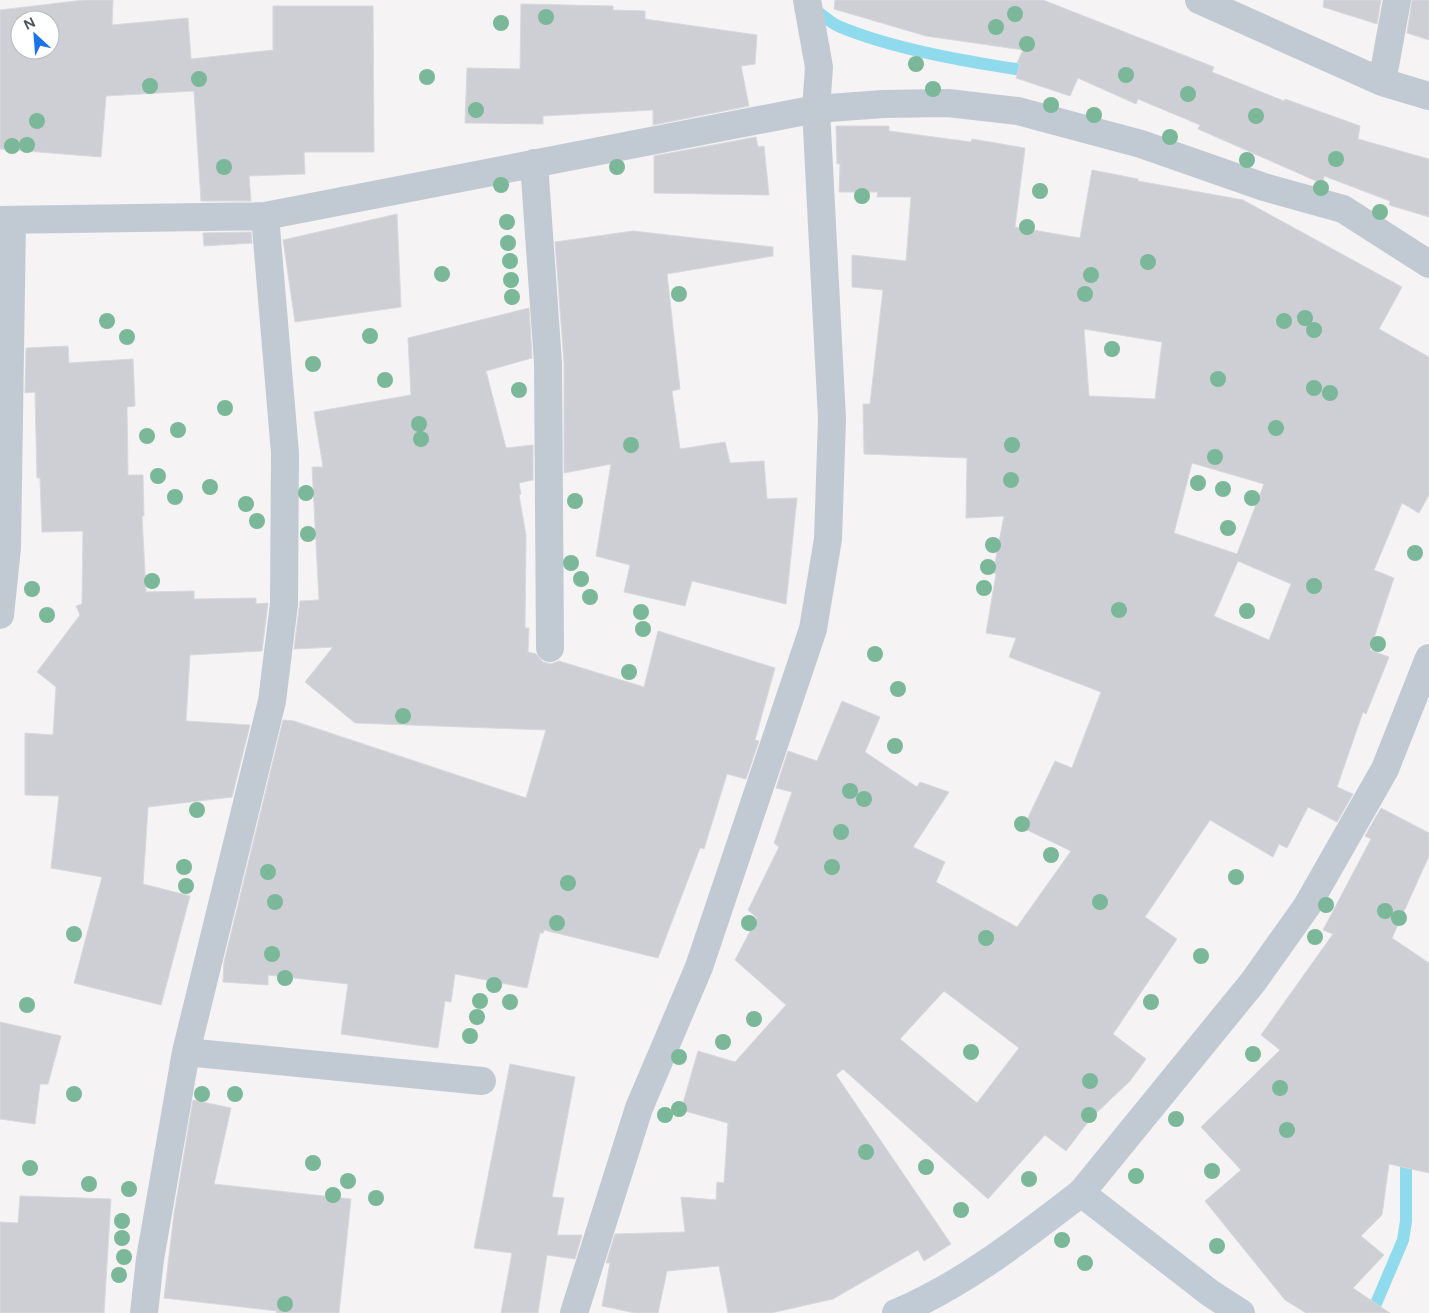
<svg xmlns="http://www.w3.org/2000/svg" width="1429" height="1313" font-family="Figtree,sans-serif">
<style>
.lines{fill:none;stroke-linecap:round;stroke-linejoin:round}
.stream{stroke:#90daee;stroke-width:12}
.building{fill:#cdcfd5;stroke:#d7d9de;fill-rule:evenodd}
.street{stroke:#c1cad2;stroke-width:28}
.secondary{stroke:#c1cbd6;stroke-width:28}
.tree{fill:#7bb799}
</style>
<rect width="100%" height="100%" fill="#f5f3f3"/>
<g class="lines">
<!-- stream -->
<path class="stream" d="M810 6C819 12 828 21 838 26 894 50 975 63 1035 72
M1372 1313 1403 1240 1406 1221V1152"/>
</g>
<!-- building -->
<path class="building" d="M84 0H113L112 25 188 18 191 59 273 50V6H373L374 152H304L305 174 249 176 251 201H201L194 91 106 96 101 157 0 149V10ZM20 20H50V50H20Z
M835 0H1043L1214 67 1212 72 1284 101 1285 99 1360 126 1358 139 1429 159V217L1389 205 1390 201 1324 176 1323 184 1198 129 1200 125 1138 99 1136 104 1078 78 1070 96 1016 78 1020 64 1017 63 1023 50 926 36 834 9Z
M1324 0H1381L1377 24 1323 7Z
M1412 0H1429V40L1407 33Z
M521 4 613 6V10L645 11V19L757 35 755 64 741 66 749 106 653 125V110L543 116V124L465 123 467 68 520 69Z
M836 126H889V131L971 142 972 139 1025 148 1015 227 1080 238 1092 170 1138 179V181L1243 200 1402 287 1379 329 1429 357V495L1419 513 1402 503 1374 570 1394 578 1370 650 1389 657 1366 714 1363 712 1337 787 1353 794 1337 822 1308 807 1287 848 1279 844 1273 857 1210 820 1145 917 1177 939 1113 1034 1146 1059 1130 1081 1091 1118 1066 1151 1045 1135 988 1199 843 1069 836 1075 951 1244 924 1261 918 1250 833 1299 771 1313H728L719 1266 667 1271 658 1313H635L602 1306 610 1263H606L615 1234 685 1232 681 1197 716 1200 717 1182 724 1183 728 1123 681 1110 698 1051 735 1062 786 1005 735 960 757 918 748 910 779 847 774 843 792 792 776 788 788 751 817 761 842 701 880 717 865 752 917 787 920 782 949 792 913 847 945 862 936 882 1017 927 1071 851 1023 828 1055 761 1072 768 1101 692 1009 657 1016 638 986 633 996 574 993 573 1004 516 966 518 967 458 864 454 863 404H870L883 290 852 287V255L906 261 911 197H877L878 192H839L840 164H837ZM1084 329 1162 342 1155 399 1089 396ZM1192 463 1264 484 1237 554 1174 533ZM1238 561 1291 584 1269 640 1214 616ZM944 991 1019 1048 977 1103 900 1039Z
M756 137 758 147 764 146 769 195 654 193V156Z
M397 214 401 307 295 322 283 240Z
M633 231 773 247V256L667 274 680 389 672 391 680 449 725 442 730 463 764 461 767 499 797 498 786 604 692 581 685 606 624 592 630 565 596 556 611 464 564 473V363L555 242Z
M251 232 252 243 204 246 203 233Z
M529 308 532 358 486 371 506 448 533 445V480L519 483 521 494 519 495 526 535 525 628H529L528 652 536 654 543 662 551 664 559 661 644 687 658 631 775 668 755 740 759 741 746 779 727 774 704 849 700 848 658 958 544 930 543 933H540L527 988 455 974 451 1002 445 1001 438 1048 341 1034 348 984 268 975V985L223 982 224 962 283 720 294 721 526 798 546 730 355 723 305 682 333 647 294 649 300 601 319 600 312 467H323L314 412 411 395 408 338Z
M68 346 69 363 133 359 135 406 127 407 128 475H143L144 516H142L146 592 194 591V599L256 598V604L268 603 262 651 190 655 186 721 250 725 232 797 148 807 143 884 190 896 161 1005 74 983 102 877 51 868 59 796 25 795V733L53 735 56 687 37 672 80 615 76 606 82 604 83 531 42 532 40 478H37L35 392 25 393 26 348Z
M1381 808 1429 833V856L1392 938 1429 963V1173L1389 1164 1382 1215 1361 1236 1384 1255 1353 1288 1390 1313H1306L1285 1300 1205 1201 1241 1170 1201 1127 1280 1050 1261 1035 1333 934 1323 930 1371 839 1365 836Z
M0 1022 61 1036 48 1084H40L35 1124 0 1119Z
M510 1064 575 1077 552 1197 564 1198 557 1235H582L575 1259 547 1255 538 1313H501L512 1253 474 1248Z
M193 1100 231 1108 214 1184 351 1199 339 1313H276L277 1311 164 1298 174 1214Z
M20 1196 111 1199 104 1313H0V1222L18 1223Z"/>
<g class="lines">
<!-- street -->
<path class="street" d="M1199 0 1382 82 1429 96
M1382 82 1397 0
M534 163 548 363 550 648
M0 220 265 216 816 109 883 104 948 103 1018 111 1141 144 1264 187 1343 209 1429 264
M0 615 7 548 12 221
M186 1052 482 1081
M1081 1193 1253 982 1307 906 1385 769 1429 658
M144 1313 150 1259 186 1052 272 701 284 604 285 453 265 216
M574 1313 639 1108 699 967 813 629 828 539 832 419 816 109 819 67 807 0"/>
<!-- secondary -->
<path class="secondary" d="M896 1313C965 1284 1022 1238 1081 1193L1210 1293 1241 1313"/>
</g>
<!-- trees -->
<g class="tree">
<circle cx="1015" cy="14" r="8"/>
<circle cx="546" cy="17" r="8"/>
<circle cx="501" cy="23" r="8"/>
<circle cx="996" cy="27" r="8"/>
<circle cx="1027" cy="44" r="8"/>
<circle cx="916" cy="64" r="8"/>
<circle cx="1126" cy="75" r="8"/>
<circle cx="427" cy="77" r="8"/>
<circle cx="199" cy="79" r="8"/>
<circle cx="150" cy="86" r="8"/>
<circle cx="933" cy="89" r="8"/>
<circle cx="1188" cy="94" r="8"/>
<circle cx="1051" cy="105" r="8"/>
<circle cx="476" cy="110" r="8"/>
<circle cx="1094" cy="115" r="8"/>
<circle cx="1256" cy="116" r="8"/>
<circle cx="37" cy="121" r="8"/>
<circle cx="1170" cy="137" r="8"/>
<circle cx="27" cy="145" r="8"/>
<circle cx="12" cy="146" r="8"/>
<circle cx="1336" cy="159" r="8"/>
<circle cx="1247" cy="160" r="8"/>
<circle cx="224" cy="167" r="8"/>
<circle cx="617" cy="167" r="8"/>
<circle cx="501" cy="185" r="8"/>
<circle cx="1321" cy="188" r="8"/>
<circle cx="1040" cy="191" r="8"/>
<circle cx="862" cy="196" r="8"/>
<circle cx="1380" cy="212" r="8"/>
<circle cx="507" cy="222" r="8"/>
<circle cx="1027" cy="227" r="8"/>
<circle cx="508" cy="243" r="8"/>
<circle cx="510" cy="261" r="8"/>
<circle cx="1148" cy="262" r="8"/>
<circle cx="442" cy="274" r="8"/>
<circle cx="1091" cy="275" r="8"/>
<circle cx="511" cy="280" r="8"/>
<circle cx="679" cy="294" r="8"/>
<circle cx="1085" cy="294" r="8"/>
<circle cx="512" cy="297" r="8"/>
<circle cx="1305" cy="318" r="8"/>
<circle cx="107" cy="321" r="8"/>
<circle cx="1284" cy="321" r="8"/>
<circle cx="1314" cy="330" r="8"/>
<circle cx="370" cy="336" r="8"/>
<circle cx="127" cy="337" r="8"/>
<circle cx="1112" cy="349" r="8"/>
<circle cx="313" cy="364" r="8"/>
<circle cx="1218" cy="379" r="8"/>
<circle cx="385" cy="380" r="8"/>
<circle cx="1314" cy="388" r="8"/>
<circle cx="519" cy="390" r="8"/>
<circle cx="1330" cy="393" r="8"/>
<circle cx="225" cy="408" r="8"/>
<circle cx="419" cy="424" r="8"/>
<circle cx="1276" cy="428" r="8"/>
<circle cx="178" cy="430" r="8"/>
<circle cx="147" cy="436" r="8"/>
<circle cx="421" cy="439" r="8"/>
<circle cx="631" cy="445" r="8"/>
<circle cx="1012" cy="445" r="8"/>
<circle cx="1215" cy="457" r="8"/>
<circle cx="158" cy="476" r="8"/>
<circle cx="1011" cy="480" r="8"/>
<circle cx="1198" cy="483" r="8"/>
<circle cx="210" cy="487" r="8"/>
<circle cx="1223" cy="489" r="8"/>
<circle cx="306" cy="493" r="8"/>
<circle cx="175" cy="497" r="8"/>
<circle cx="1252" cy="498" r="8"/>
<circle cx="575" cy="501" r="8"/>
<circle cx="246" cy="504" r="8"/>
<circle cx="257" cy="521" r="8"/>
<circle cx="1228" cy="528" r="8"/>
<circle cx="308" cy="534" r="8"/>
<circle cx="993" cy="545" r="8"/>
<circle cx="1415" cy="553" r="8"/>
<circle cx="571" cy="563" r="8"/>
<circle cx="988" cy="567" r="8"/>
<circle cx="581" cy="579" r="8"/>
<circle cx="152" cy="581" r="8"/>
<circle cx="1314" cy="586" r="8"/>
<circle cx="984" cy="588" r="8"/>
<circle cx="32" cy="589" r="8"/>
<circle cx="590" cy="597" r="8"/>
<circle cx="1119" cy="610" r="8"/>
<circle cx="1247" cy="611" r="8"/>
<circle cx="641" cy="612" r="8"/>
<circle cx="47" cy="615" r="8"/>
<circle cx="643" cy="629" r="8"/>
<circle cx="1378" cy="644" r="8"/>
<circle cx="875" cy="654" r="8"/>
<circle cx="629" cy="672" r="8"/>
<circle cx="898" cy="689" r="8"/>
<circle cx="403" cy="716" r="8"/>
<circle cx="895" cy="746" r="8"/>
<circle cx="850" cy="791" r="8"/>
<circle cx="864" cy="799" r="8"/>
<circle cx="197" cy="810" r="8"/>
<circle cx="1022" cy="824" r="8"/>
<circle cx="841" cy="832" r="8"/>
<circle cx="1051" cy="855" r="8"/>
<circle cx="184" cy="867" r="8"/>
<circle cx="832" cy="867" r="8"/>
<circle cx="268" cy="872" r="8"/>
<circle cx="1236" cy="877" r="8"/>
<circle cx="568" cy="883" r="8"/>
<circle cx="186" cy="886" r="8"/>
<circle cx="275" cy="902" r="8"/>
<circle cx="1100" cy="902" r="8"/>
<circle cx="1326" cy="905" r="8"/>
<circle cx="1385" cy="911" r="8"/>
<circle cx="1399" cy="918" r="8"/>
<circle cx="557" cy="923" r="8"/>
<circle cx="749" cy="923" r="8"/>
<circle cx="74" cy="934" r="8"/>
<circle cx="1315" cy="937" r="8"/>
<circle cx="986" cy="938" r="8"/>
<circle cx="272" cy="954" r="8"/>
<circle cx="1201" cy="956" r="8"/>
<circle cx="285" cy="978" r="8"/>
<circle cx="494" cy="985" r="8"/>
<circle cx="480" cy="1001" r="8"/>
<circle cx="510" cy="1002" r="8"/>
<circle cx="1151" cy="1002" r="8"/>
<circle cx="27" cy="1005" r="8"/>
<circle cx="477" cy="1017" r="8"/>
<circle cx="754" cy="1019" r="8"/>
<circle cx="470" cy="1036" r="8"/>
<circle cx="723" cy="1042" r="8"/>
<circle cx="971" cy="1052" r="8"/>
<circle cx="1253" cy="1054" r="8"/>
<circle cx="679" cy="1057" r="8"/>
<circle cx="1090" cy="1081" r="8"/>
<circle cx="1280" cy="1088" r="8"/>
<circle cx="74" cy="1094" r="8"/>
<circle cx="202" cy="1094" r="8"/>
<circle cx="235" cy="1094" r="8"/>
<circle cx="679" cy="1109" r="8"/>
<circle cx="665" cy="1115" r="8"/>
<circle cx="1089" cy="1115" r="8"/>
<circle cx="1176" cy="1119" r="8"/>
<circle cx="1287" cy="1130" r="8"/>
<circle cx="866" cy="1152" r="8"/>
<circle cx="313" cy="1163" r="8"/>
<circle cx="926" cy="1167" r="8"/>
<circle cx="30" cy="1168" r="8"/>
<circle cx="1212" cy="1171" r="8"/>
<circle cx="1136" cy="1176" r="8"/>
<circle cx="1029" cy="1179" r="8"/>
<circle cx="348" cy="1181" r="8"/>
<circle cx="89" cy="1184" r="8"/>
<circle cx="129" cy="1189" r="8"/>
<circle cx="333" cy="1195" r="8"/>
<circle cx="376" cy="1198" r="8"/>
<circle cx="961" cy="1210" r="8"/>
<circle cx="122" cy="1221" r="8"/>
<circle cx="122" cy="1238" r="8"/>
<circle cx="1062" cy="1240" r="8"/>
<circle cx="1217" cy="1246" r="8"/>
<circle cx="124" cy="1257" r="8"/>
<circle cx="1085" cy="1263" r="8"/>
<circle cx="119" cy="1275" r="8"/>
<circle cx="285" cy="1304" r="8"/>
</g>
<!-- north arrow -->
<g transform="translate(35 35) rotate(334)"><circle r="24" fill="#ffffff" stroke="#b7bbc0"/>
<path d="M0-4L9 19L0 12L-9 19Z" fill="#1a73e8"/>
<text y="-8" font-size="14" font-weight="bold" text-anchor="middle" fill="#4a5661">N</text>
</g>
</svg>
